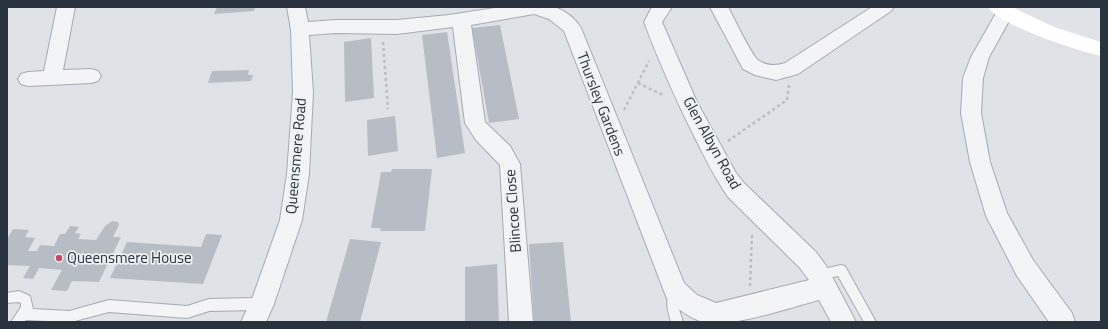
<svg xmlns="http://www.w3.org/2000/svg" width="1108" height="329" font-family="'Titillium Web',sans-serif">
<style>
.building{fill:#b7bdc4}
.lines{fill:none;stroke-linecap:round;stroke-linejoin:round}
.lane-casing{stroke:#a5abb2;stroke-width:2}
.street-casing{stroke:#a5abb2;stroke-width:2}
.path{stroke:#babec2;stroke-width:2.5;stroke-dasharray:3 3;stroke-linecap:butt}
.lane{fill:#f2f4f6;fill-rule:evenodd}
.street{fill:#f2f4f6;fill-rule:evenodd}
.secondary{fill:#fff;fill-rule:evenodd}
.poi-dot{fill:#c54c6a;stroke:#eff2f5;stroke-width:1.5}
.labels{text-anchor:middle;stroke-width:3.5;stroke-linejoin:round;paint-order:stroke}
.street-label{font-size:15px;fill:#29333e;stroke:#eff2f5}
.poi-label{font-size:15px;fill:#29333e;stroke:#eff2f5;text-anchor:start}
</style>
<rect width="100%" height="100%" fill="#dfe3e8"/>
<!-- building -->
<path class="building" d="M217 7H255L254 11 214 14Z
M500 25 519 119 489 123 472 28Z
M447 32 465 153 437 158 422 35Z
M371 38 374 98 345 102 344 42Z
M249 70 248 75H253L251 81 208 83 212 71Z
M395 116 398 151 368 156 367 120Z
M392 169H432L425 231H380L381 228H371L381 172H391Z
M112 221 118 222 119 225 113 237H121L99 282 72 281 67 291 51 290 62 270 39 268 33 279 23 278 30 266 7 265V239L13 229 29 230 25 237 35 238 28 251H37L40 245 54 246 60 234H65L70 226 79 227 75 233 81 234 78 239 96 240 105 226Z
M206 234 222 235 203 284 110 278 127 242 201 247Z
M350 239 381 242 360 322H326Z
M563 242 571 322H534L529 244Z
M497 264 499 322H465V267Z"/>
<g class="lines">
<defs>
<path id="lane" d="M841 265 845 266 876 322H864L838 276 819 280 815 279 813 275 815 271Z
M675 286 679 287 681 291 678 306 683 322H671C667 308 665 301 671 287Z
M19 291 30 296 33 309 69 311 109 300 187 306 209 299 261 298 265 300 267 304 265 308 261 310 209 311 187 318 109 312 71 322 26 320 24 322H11L21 307V303L18 302 7 303V293Z"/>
<path id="street" d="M57 7H75L63 70 91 69 98 71 101 76 98 81 91 83 28 86 21 84 18 79 21 74 28 72 44 71Z
M287 7H305L308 22 336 20H397L449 15 501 7H555C565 11 575 18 581 28L684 283 697 295 716 303 809 280 800 268 728 197C715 178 705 158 695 138 676 100 659 62 644 22L652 7H672L662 22 697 102 736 173 744 183 816 252 827 267 856 322H831L819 300C792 307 728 329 703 322 689 318 677 308 667 299L564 31 549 19 534 14 471 25 485 122 510 146 520 164 533 322H509L500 165 476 140 465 123 453 27 397 34 336 33 309 35 313 92 309 174 302 220 274 304 266 322H241L252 299 280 220 287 174 293 92 291 30Z
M710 7H728C733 16 752 56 758 60 766 66 776 66 785 63L872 7H894L891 11 798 74 776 80 755 75 743 69Z
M999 8H1011L1014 12 989 57 983 78 981 113 990 162 1007 213 1033 260 1072 313 1075 322H1049L1017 276 986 216 970 162 961 113 963 78 971 57Z"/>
</defs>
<!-- lane casing -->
<use href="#lane" class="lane-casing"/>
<!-- street casing -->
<use href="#street" class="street-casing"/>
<!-- path -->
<path class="path" d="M383 42 388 109
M638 83 665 96
M624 110 649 61
M728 141 787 100 789 85
M750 286 752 235"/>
<!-- lane -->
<use href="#lane" class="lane"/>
<!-- street -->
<use href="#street" class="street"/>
<!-- secondary -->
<path class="secondary" d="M988 7H1012L1054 27 1101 42V56C1079 51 998 25 988 7Z"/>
</g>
<!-- markers -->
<circle class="poi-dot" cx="59" cy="258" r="4"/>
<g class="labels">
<!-- street labels -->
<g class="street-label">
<text transform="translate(601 104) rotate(69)" y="5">Thursley Gardens</text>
<text transform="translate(712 143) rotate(61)" y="5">Glen Albyn Road</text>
<text transform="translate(296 156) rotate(-85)" y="5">Queensmere Road</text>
<text transform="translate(513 211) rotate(-94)" y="5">Blincoe Close</text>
</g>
<!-- poi labels -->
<g class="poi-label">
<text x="67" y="263">Queensmere House</text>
</g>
</g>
<!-- border -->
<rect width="1108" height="329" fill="none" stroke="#29333e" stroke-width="16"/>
</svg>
